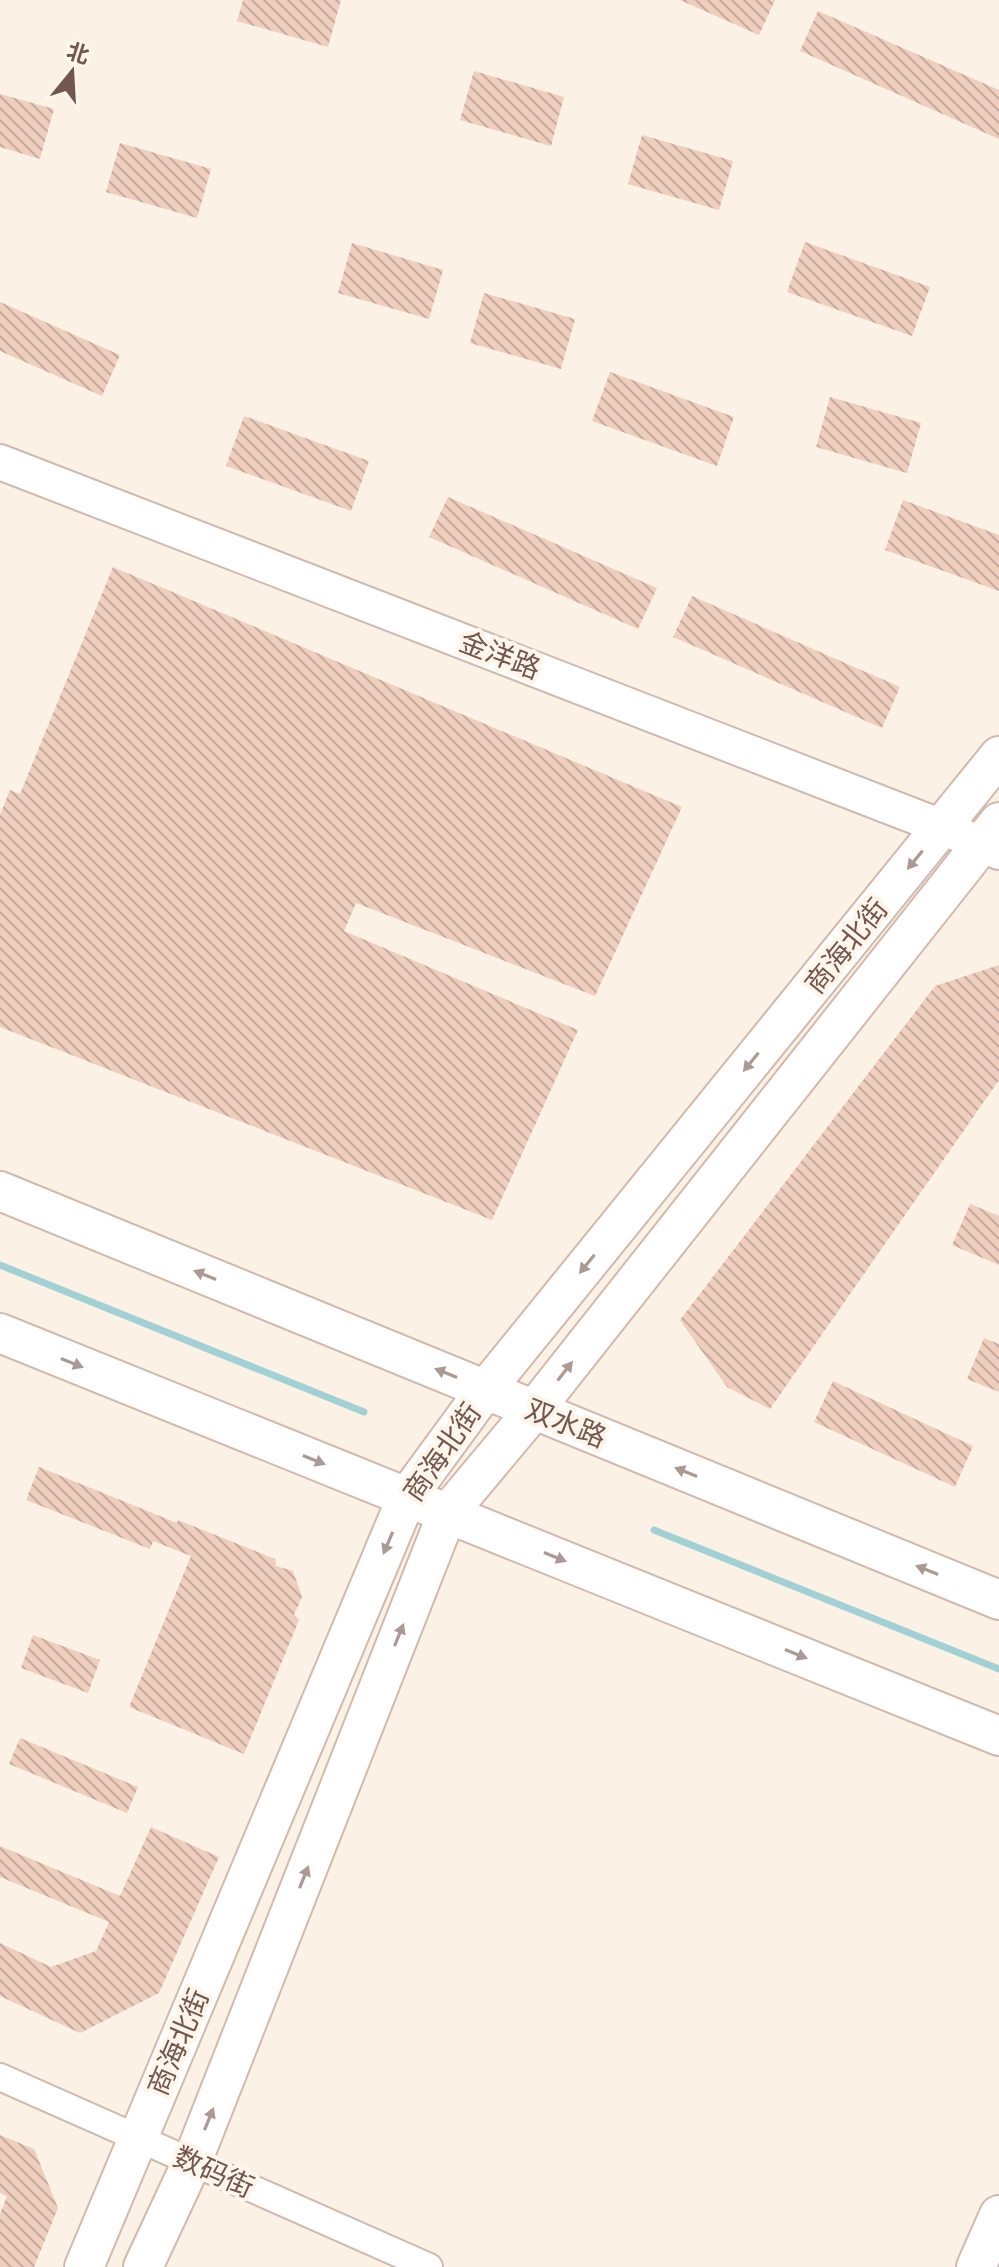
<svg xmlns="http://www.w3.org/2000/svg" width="999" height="2267" font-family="'Nunito Sans','Noto Sans SC',sans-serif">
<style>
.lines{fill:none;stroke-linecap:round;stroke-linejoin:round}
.stream{stroke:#a2d1d5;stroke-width:7}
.building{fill:url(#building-back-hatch)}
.minor-casing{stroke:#cebaaf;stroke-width:30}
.tertiary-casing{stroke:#cebaaf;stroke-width:38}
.secondary-casing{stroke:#d1baad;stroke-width:42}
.minor{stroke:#fff;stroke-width:26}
.tertiary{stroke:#fff;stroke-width:34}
.secondary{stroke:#fff;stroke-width:38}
.oneway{fill:#ab9a94}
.labels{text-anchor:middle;stroke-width:8;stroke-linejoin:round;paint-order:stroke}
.street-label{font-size:28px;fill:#73564c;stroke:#fef5eb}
</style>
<defs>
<pattern id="building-back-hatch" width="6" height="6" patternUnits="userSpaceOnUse" patternTransform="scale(2)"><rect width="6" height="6" fill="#efcebe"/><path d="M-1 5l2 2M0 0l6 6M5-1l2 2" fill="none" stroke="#c6aa9d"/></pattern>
</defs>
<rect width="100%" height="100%" fill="#fbf1e5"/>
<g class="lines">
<!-- stream -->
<path class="stream" d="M0 1265 364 1412
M654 1530 999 1669"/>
</g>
<!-- building -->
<path class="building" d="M243 0H341L328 47 237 21Z
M680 0H775L759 35Z
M818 11 999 90V139L800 51Z
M474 71 564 97 551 146 460 120Z
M0 94 54 109 40 159 0 147Z
M642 135 733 161 719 210 628 184Z
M120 143 211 169 197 218 106 192Z
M805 242 930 287 912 336 787 292Z
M352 243 443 270 429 319 338 293Z
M484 293 575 319 561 369 470 343Z
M0 302 120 355 102 396 0 351Z
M610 372 734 417 717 466 592 421Z
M830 397 921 423 907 473 816 447Z
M244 416 369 461 351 511 226 466Z
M448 497 657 588 638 629 429 537Z
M903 500 999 535V591L885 550Z
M113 567 682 807 595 996 356 903 344 931 578 1030 492 1220 0 1027V815L10 790 20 794Z
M692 596 900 687 882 728 673 637Z
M999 965V1080L770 1409 727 1387 680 1320 935 986Z
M970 1204 999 1216V1265L952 1245Z
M984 1338 999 1344V1392L967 1379Z
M833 1381 973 1446 955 1487 814 1422Z
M39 1467 177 1523 178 1520 275 1559 276 1566 293 1571 302 1597 294 1615 299 1620 244 1754 129 1707 191 1556 153 1541 150 1549 26 1500Z
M33 1635 100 1660 88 1693 21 1668Z
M20 1738 138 1787 127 1813 9 1764Z
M151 1827 219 1857 159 1993 80 2033 0 1996V1943L51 1967 96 1951 109 1922 0 1877V1846L120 1896Z
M0 2135 34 2149 58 2208 34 2267H0V2214L7 2196 0 2193Z"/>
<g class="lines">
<defs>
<path id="minor" d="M0 2077 429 2267"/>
<path id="tertiary" d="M0 462 942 827 999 852"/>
<path id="secondary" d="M0 1191 999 1600
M0 1333 999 1736
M84 2267 407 1497 486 1389 999 756
M143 2267 192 2162 447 1514 534 1410 999 822
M976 2267 999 2215"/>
</defs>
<!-- minor casing -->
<use href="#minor" class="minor-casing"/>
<!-- tertiary casing -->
<use href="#tertiary" class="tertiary-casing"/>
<!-- secondary casing -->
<use href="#secondary" class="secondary-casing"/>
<!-- minor -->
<use href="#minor" class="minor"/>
<!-- tertiary -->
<use href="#tertiary" class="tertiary"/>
<!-- secondary -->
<use href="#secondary" class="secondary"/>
</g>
<!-- one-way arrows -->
<defs><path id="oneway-solid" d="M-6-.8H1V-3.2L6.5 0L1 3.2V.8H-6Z" transform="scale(2)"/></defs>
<g class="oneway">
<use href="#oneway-solid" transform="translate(915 860) rotate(129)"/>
<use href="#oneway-solid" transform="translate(751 1062) rotate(129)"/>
<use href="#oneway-solid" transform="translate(587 1264) rotate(129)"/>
<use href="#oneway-solid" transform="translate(205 1275) rotate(-158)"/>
<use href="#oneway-solid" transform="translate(72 1363) rotate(22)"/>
<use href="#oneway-solid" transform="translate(565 1371) rotate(-52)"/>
<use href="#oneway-solid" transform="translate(446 1373) rotate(-158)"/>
<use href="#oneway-solid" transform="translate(314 1460) rotate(22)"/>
<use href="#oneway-solid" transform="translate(686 1472) rotate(-158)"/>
<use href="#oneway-solid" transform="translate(388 1543) rotate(113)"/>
<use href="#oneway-solid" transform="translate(555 1557) rotate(22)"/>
<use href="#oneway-solid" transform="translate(927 1570) rotate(-158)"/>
<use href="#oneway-solid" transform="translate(399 1635) rotate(-68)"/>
<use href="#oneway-solid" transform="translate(796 1654) rotate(22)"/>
<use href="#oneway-solid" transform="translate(304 1877) rotate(-68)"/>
<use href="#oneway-solid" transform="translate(209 2119) rotate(-68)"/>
</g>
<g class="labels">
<!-- street labels -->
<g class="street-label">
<text transform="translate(500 655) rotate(21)" y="10">金洋路</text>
<text transform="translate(846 946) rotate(-51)" y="10">商海北街</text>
<text transform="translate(566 1423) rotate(22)" y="10">双水路</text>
<text transform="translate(442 1452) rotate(-55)" y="10">商海北街</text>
<text transform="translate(178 2042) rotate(-67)" y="10">商海北街</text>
<text transform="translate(214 2172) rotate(24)" y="10">数码街</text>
</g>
</g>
<!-- north arrow -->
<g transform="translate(72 72) rotate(18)" stroke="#fef5eb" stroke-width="6" paint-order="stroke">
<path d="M0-6L14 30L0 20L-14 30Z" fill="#73564c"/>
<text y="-12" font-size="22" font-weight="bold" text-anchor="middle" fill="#73564c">北</text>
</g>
</svg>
